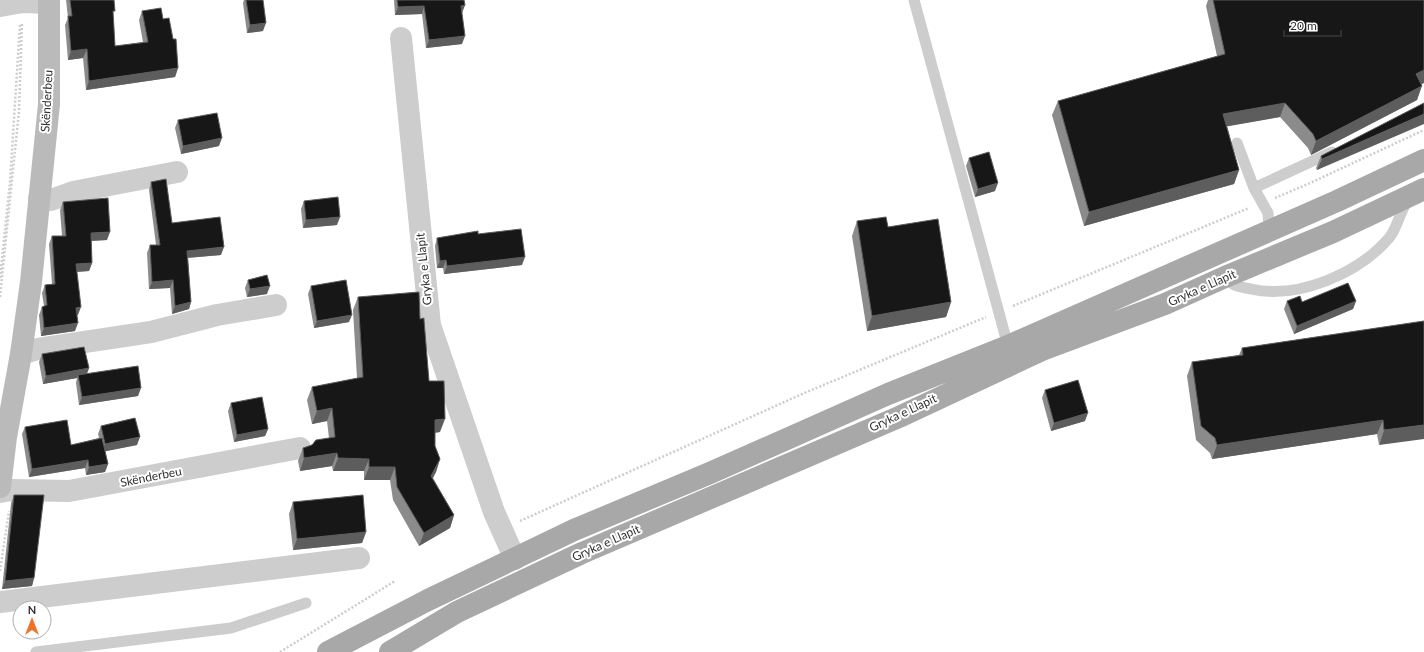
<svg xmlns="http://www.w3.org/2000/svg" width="1424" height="652" font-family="Lato,sans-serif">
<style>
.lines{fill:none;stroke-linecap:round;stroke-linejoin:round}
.path{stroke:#cdcdcd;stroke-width:2.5;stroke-dasharray:2 2;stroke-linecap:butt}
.service{stroke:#cdcdcd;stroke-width:11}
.minor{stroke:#cdcdcd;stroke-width:22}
.secondary{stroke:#bababa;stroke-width:22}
.primary{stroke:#a8a8a8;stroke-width:22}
.wall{fill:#8b8b8b}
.shaded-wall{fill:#5d5d5d}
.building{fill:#171717;stroke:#5d5d5d}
.labels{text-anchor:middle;stroke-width:4;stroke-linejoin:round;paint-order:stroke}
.street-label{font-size:12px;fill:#303030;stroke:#fff}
</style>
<rect width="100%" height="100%" fill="#fff"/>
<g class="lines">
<!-- path -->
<path class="path" d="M1275 198 1308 184 1424 130
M0 278 10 182 20 24
M0 297 19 111 22 22
M1013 306 1249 208
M520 521 802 394 986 317
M0 571 9 511
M280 652 395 581"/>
<!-- service -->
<path class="service" d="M914 0 1008 346
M1237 143 1254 188 1268 213 1269 231
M1254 188 1332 152
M1225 277C1232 286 1240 287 1251 289 1298 300 1359 273 1389 238 1397 229 1400 211 1408 200
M36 652 231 628 306 603"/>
<!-- minor -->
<path class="minor" d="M0 6 23 2 49 3
M401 38 430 325 494 512 515 559
M39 198 51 200 73 192 177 172
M21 354 38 349 151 332 217 315 276 305
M0 492 12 490 69 491 300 448
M0 602 359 558"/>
<!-- secondary -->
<path class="secondary" d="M0 487 6 437 21 354 31 282 49 104V0"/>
<!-- primary -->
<path class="primary" d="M328 652 428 600 574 530 710 473 888 394 1008 346 1337 201 1424 160
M390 652 457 612 582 553 899 417 1042 350 1165 304 1225 277 1333 232 1424 189"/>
</g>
<!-- wall -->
<path class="wall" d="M66 0H114L113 16 115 46 143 42 139 20 142 11 163 19 178 68 175 77 86 90 83 58 68 60 65 25 68 18Z
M244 0H263V31L247 33 243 3Z
M394 0H464L465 5 462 12V44L426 48 422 14 395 15Z
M1208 0H1424V83L1421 84 1417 100 1311 155 1308 148 1280 117 1227 126 1239 170 1234 184 1084 226 1052 115 1058 101 1217 56 1206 6Z
M1424 103 1317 170 1316 168 1321 156Z
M178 120 219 146 181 154 175 128Z
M969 158 995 191 975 197 966 166Z
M151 182 172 223 221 255 188 258 191 302 189 309 172 314 170 288 149 289 147 253 150 245H156L149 190Z
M304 201 337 225 303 228 301 209Z
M63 202 107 240 91 241 92 263 89 271 77 272 78 315H77L75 331 41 336 39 315 42 307 44 306 42 293 45 285 52 284 49 244 52 236H62L60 210Z
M857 221 951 302 946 317 867 331 852 236Z
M478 234 522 265 444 274 443 268H437L435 246 437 238Z
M248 280 267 294 247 297 245 288Z
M311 286 349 322 314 328 308 294Z
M358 297 420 319 429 381 440 432 435 433V446L440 459 436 472 433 478 454 515 450 528 419 546 393 500 390 480H364V471H333L332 466 300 471 298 461 303 448 329 438 327 421 312 424 307 400 312 387 357 378 353 310Z
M1287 301 1302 302 1356 301 1353 309 1294 334 1284 309Z
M1424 321 1379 445 1377 434 1212 459 1210 453 1196 440 1187 376 1192 362 1239 355 1242 348Z
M42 354 89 368 87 373 138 396 79 405 76 383 77 378 43 384 39 362Z
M1045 390 1085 421 1051 431 1042 398Z
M231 403 268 429 265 436 234 442 228 411Z
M101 426 137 445 105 451 108 464 105 472 86 475 85 468 29 477 22 434 25 427 71 445 99 438 98 434Z
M14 495 34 578 32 586 2 589 11 503Z
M293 502 366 532 362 543 293 550 289 514Z"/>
<!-- shaded-wall -->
<path class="shaded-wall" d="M465 5 462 13 461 6Z
M424 6 422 14 395 15 398 7Z
M266 23 263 31 247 33 250 25Z
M465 36 462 44 426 48 429 40Z
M87 49 83 58 68 60 71 51Z
M178 68 175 77 86 90 89 81Z
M1424 70V83L1411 88 1416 74Z
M1422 86 1417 100 1311 155 1316 141Z
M1285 103 1280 117 1218 128 1223 114Z
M1424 114V124L1317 170 1322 159Z
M222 138 219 146 181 154 183 146Z
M1239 170 1234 184 1084 226 1089 212Z
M998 183 995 191 975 197 978 189Z
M340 217 337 225 303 228 306 220Z
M110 232 107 240 88 241 91 233Z
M224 247 221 255 184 258 187 251Z
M525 257 522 265 444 274 447 266Z
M446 260 443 268H437L440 261Z
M92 263 89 271 73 272 76 264Z
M173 280 170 288 149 289 152 282Z
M270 286 267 294 247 297 250 289Z
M1356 301 1353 309 1294 334 1297 326Z
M191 302 189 309 172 314 175 306Z
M951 302 946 317 867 331 872 316Z
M81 307 78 315 73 316 76 308Z
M352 315 349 322 314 328 317 321Z
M78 323 75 331 41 336 44 328Z
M89 368 86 376 78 375 77 378 43 384 46 376Z
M141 388 138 396 79 405 82 397Z
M332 408 327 421 312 424 317 411Z
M1088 413 1085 421 1051 431 1054 423Z
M445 419 440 432 430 433 435 420Z
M1383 420 1377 434 1212 459 1217 445Z
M1424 425V439L1379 445 1384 430Z
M268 429 265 436 234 442 237 435Z
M140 437 137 445 102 452 105 444Z
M337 453 332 466 300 471 304 458Z
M338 458 369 459 364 471H333Z
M440 459 436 472 427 488 431 476Z
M88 460 85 468 29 477 32 469Z
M108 464 105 472 86 475 89 467Z
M369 467H395L390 480H364Z
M454 515 450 528 419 546 424 533Z
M366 532 362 543 293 550 297 539Z
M34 578 32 586 2 589 5 581Z"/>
<!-- building -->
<path class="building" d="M70 0H114L115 11H113L115 46 148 42 142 11 161 8 163 19 169 18 173 39H176L178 68 89 81 87 49 71 51 68 16H72Z
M246 0H263L266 23 250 25Z
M397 0H464L465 5 461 6 465 36 429 40 424 6 398 7Z
M1213 0H1424V70L1416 74 1422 86 1316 141 1313 134 1285 103 1223 114 1239 170 1089 212 1058 101 1225 54Z
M1424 103V114L1322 159 1321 156Z
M217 113 222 138 183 146 178 120Z
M989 152 998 183 978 189 969 158Z
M166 179 172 223 220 217 224 247 187 251 191 302 175 306 173 280 152 282 150 245H160L151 182Z
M338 197 340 217 306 220 304 201Z
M108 198 110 232 91 233 92 263 76 264 81 307 76 308 78 323 44 328 42 307 47 305 45 285 55 284 52 236H66L63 202Z
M886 217 888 227 938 219 951 302 872 316 857 221Z
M521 229 525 257 447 266 446 260 440 261 437 238 478 231V234Z
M267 275 270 286 250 289 248 280Z
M346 280 352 315 317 321 311 286Z
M1348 283 1356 301 1297 326 1287 301 1300 296 1302 302Z
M419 292 420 319 424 318V320L429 381H444L445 419 435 420V446L440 459 431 476 454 515 424 533 397 487 395 467H369V459L338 458 337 453 304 458 303 448 312 445 316 440 335 437 332 408 317 411 312 387 363 377 358 297Z
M1424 321V425L1384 430 1383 420 1217 445 1215 438 1201 426 1192 362 1243 355 1242 348Z
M84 347 89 368 46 376 42 354Z
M138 366 141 388 82 397 78 375Z
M1078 380 1088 413 1054 423 1045 390Z
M262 397 268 429 237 435 231 403Z
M135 418 140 437 105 444 101 426Z
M67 420 71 445 102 438 108 464 89 467 88 460 32 469 25 427Z
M14 495H44L34 578 5 581Z
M363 495 366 532 297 539 293 502Z"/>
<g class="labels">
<!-- street labels -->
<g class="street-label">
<text transform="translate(47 101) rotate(-87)" y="4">Skënderbeu</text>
<text transform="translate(424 269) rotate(-96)" y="4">Gryka e Llapit</text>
<text transform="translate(1202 288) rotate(-24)" y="4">Gryka e Llapit</text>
<text transform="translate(903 413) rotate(-25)" y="4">Gryka e Llapit</text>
<text transform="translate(151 477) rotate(-11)" y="4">Skënderbeu</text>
<text transform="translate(606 543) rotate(-24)" y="4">Gryka e Llapit</text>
</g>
</g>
<!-- north arrow -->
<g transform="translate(32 620)"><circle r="19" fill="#ffffff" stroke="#acacac"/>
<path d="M0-3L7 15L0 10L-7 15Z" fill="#f17128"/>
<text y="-6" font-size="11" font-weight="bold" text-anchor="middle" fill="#303030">N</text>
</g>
<!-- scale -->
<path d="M1284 30v6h57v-6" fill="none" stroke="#303030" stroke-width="2"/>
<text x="1290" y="30" font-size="12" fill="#303030" stroke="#ffffff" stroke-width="3" paint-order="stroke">20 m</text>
</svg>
